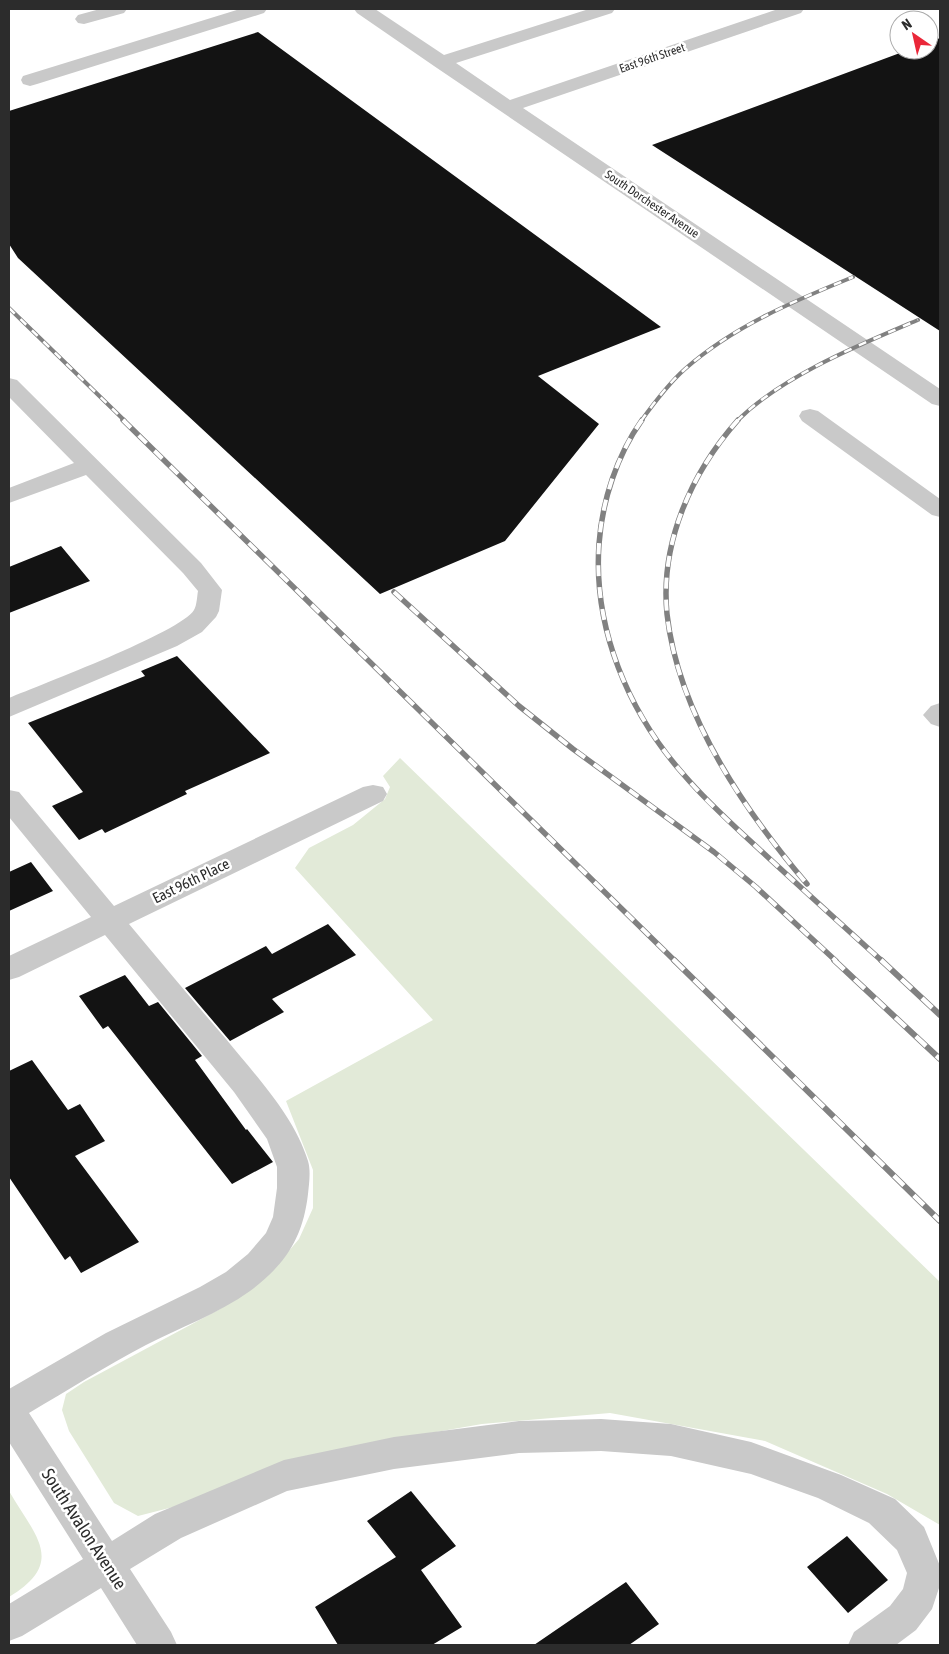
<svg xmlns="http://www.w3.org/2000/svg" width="949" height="1654" font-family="'Asap Condensed',sans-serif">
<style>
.green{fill:#e2ead8}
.building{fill:#131313}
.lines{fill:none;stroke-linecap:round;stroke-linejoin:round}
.minor{fill:#c9c9c9;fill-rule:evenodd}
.rail-far2-casing{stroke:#818181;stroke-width:4}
.rail-far1-casing{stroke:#818181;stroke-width:5.5}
.rail-casing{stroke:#818181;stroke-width:6}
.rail-far2{stroke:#fff;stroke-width:2.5;stroke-dasharray:8;stroke-linecap:butt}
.rail-far1{stroke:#fff;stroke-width:4;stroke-dasharray:11;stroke-linecap:butt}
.rail{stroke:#fff;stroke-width:4.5;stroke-dasharray:14;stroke-linecap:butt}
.labels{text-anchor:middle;stroke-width:5;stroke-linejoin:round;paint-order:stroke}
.far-street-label{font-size:12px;fill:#2c2c2c;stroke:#fff}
.street-label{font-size:15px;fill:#2c2c2c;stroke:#fff}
.near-street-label{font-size:18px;fill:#2c2c2c;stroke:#fff}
</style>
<rect width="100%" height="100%" fill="#fff"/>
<!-- green -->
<path class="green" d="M400 758 940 1282V1525L887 1494 765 1441 610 1413 482 1424 344 1448 181 1505 138 1516 114 1503 69 1431 62 1410 66 1394 84 1382 220 1309 270 1273 299 1239 313 1208V1170L286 1101 433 1020 295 868 309 848 353 825 385 799 390 787 383 776Z
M9 1491C35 1536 67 1562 9 1597Z"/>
<!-- building -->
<path class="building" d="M258 32 661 327 538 376 599 424 505 541 380 594 18 258 9 244V111Z
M940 38V331L652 145 908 50H929V42Z
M61 546 90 581 9 613V567Z
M177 656 270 753 185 791 187 794 105 833 102 829 79 840 52 806 83 792 28 723 145 676 141 671Z
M31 862 53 891 9 911V872Z
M328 924 356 955 272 999 284 1012 230 1041 185 988 266 946 272 954Z
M125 975 149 1006 158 1002 202 1056 195 1060 246 1130 247 1129 273 1162 232 1184 108 1026 103 1029 79 996Z
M32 1060 68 1110 80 1104 105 1141 75 1156 139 1242 81 1273 70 1256 65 1260 9 1177V1071Z
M411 1491 456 1546 421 1570 462 1627 432 1645H338L315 1607 396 1557 367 1521Z
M847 1536 888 1580 848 1613 807 1567Z
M626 1582 659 1624 629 1645H534Z"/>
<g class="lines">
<!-- minor -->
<path class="minor" d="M100 9H127L124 13 84 24 78 23 75 19 78 15Z
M240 9H267L264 13 37 84 30 86 23 84 21 80 23 76Z
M354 9H375L444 55 589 9H615L612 13 456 63 510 100 778 9H804L801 13 523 108 940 389V406L932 404 434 66 357 13Z
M9 378 17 380 201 563 222 590 219 611 216 617 202 632 177 646 9 717V698C40 685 181 632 194 610 197 605 197 596 198 591L183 573 86 475 9 503V488L74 463 9 397Z
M810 409 818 411 940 499V517L932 515 802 421 799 416 802 411Z
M940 703V727L931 724 923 715 931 706Z
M373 785 383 787 387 794 383 801 129 924C161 962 193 1001 226 1039 255 1075 294 1115 308 1161 311 1171 309 1184 308 1194 303 1238 285 1265 250 1291 218 1314 181 1327 146 1345 106 1366 68 1390 29 1413L112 1541 155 1514 284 1460 394 1437 519 1421 601 1419 671 1424 751 1442 841 1475 895 1499 924 1527 940 1566V1585L932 1609 916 1630 896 1645H848L854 1632 890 1606 903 1589 907 1573 897 1550 869 1523 818 1498 751 1474 671 1456 601 1451 519 1453 394 1469 287 1491 181 1538 130 1569 171 1632 177 1645H137L101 1588 22 1636 9 1641V1604L83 1559 9 1442V1389L106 1333 200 1287 226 1272 248 1254 266 1233 273 1217 277 1188V1167L267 1139 234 1092 105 935 19 977 9 980V956L91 917 9 817V790L19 792 114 906 363 787Z"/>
<defs>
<path id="rail-far2" d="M9 308 125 421
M641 421C654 403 668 384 685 369 734 326 794 301 853 277
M737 421C782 376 859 345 918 320"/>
<path id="rail-far1" d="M123 420 675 961
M642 420C617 455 602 501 599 544 593 628 628 712 684 775 707 802 733 825 759 849 800 887 841 924 882 961
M738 420C691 473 660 543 667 614 678 714 744 810 807 884
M394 592 519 706 573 749 714 852 756 887 836 961"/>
<path id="rail" d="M674 960 940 1221
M834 960 940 1059
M881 960 940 1015"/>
</defs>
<!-- rail-far2 casing -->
<use href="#rail-far2" class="rail-far2-casing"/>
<!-- rail-far1 casing -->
<use href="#rail-far1" class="rail-far1-casing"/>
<!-- rail casing -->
<use href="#rail" class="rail-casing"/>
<!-- rail-far2 -->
<use href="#rail-far2" class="rail-far2"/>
<!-- rail-far1 -->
<use href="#rail-far1" class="rail-far1"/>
<!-- rail -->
<use href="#rail" class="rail"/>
</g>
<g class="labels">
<!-- far-street labels -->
<g class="far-street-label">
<text transform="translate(652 58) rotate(-19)" y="4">East 96th Street</text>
<text transform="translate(652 204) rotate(34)" y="4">South Dorchester Avenue</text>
</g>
<!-- street labels -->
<g class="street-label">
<text transform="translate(191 881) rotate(-26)" y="5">East 96th Place</text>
</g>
<!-- near-street labels -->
<g class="near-street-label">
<text transform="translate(84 1529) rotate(57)" y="6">South Avalon Avenue</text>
</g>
</g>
<!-- border -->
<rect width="949" height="1654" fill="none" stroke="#2c2c2c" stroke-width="20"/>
<!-- north arrow -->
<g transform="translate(914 35) rotate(326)"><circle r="24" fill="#ffffff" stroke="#ababab"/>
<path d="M0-4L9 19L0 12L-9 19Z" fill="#ea2739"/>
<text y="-8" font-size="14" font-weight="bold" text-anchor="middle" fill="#2c2c2c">N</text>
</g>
</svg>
